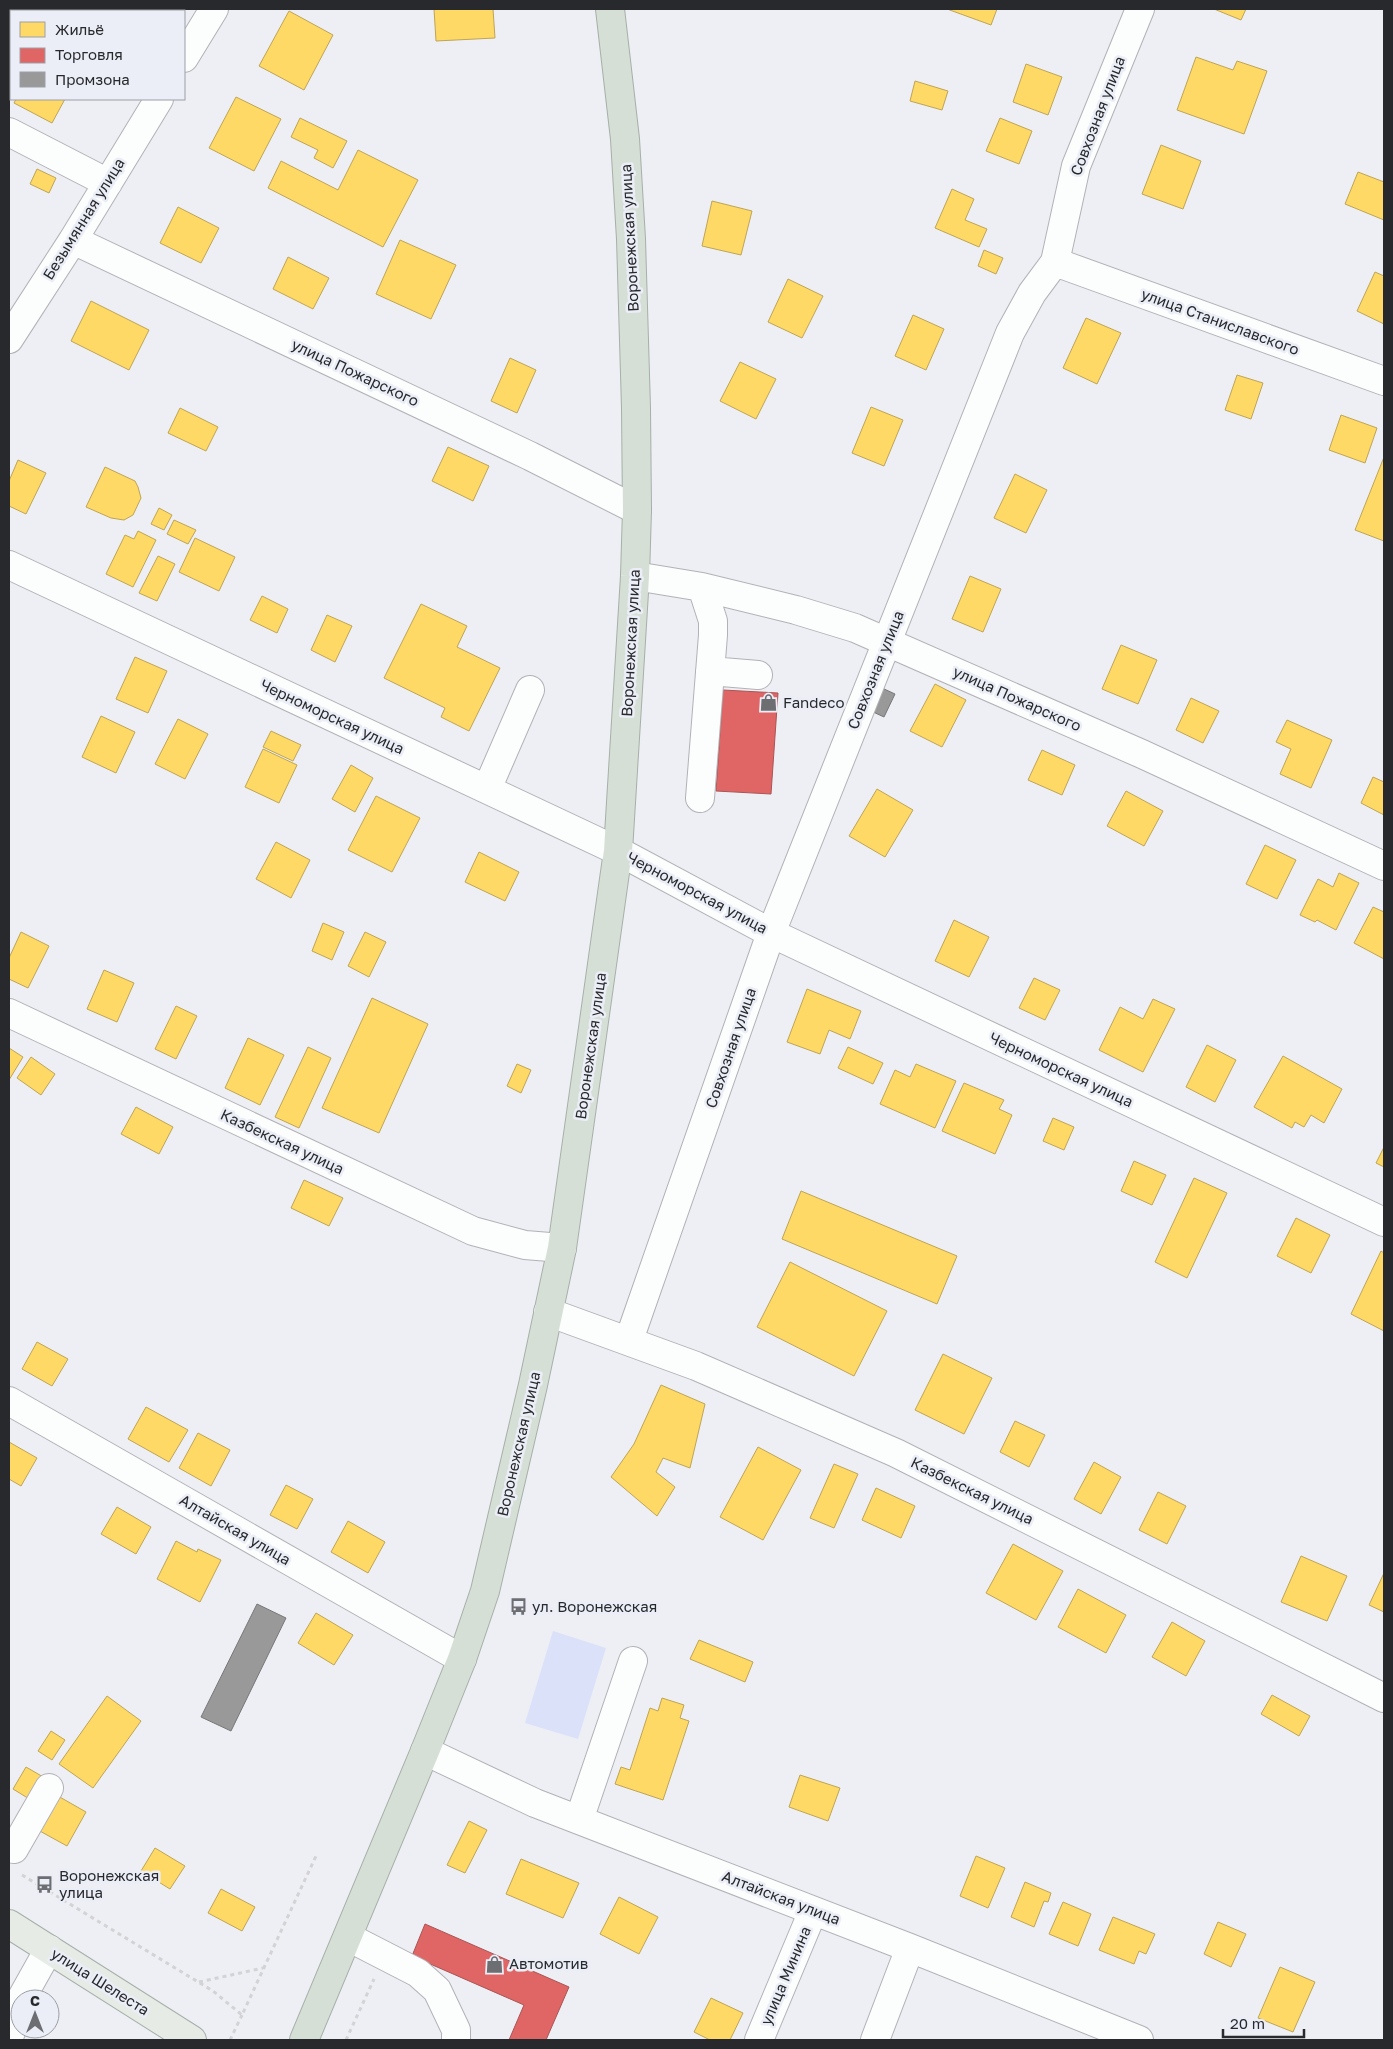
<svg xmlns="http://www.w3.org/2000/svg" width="1393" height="2049" font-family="'Golos Text',sans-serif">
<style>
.green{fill:#dbe1f8}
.homes{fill:#ffd966;stroke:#bea455}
.shops{fill:#e06666;stroke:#a95455}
.industry{fill:#999;stroke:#777778}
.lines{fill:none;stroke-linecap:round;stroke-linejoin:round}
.minor-casing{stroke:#b2b2b6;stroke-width:30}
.major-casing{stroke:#a6b0a8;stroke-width:30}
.highway-casing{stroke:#a6b0a8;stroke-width:30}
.path{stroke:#d3d3d5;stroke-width:3;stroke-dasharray:4 4;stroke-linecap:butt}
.minor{stroke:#fcfdfd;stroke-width:28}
.major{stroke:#e6ebe6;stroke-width:28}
.highway{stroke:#d6dfd6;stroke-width:28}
.labels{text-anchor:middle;stroke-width:5;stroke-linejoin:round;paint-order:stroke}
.street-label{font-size:15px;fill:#28292c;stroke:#ebeef7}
.poi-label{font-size:15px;fill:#28292c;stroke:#ebeef7;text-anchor:start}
</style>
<rect width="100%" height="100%" fill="#eeeff4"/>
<!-- green -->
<path class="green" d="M553 1631 606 1648 578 1739 525 1723Z"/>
<!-- homes -->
<path class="homes" d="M434 9H493L495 38 436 41Z
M947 9H997L991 25Z
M1214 9H1246L1241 20Z
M289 11 333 35 304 90 259 66Z
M1196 57 1233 70 1237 61 1267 71 1244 134 1177 110Z
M9 63 11 64V87L9 92Z
M1026 64 1062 77 1048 115 1013 102Z
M915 81 948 91 942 110 910 101Z
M236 97 281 119 254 171 209 148Z
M16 99H65L52 123 14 103Z
M300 118 347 141 333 168 314 158 318 150 291 137Z
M1000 118 1032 131 1019 164 986 151Z
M1161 145 1201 161 1183 209 1142 194Z
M358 150 418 180 383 247 268 188 281 161 338 190Z
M37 169 56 178 49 193 30 184Z
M1358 172 1384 182V220L1345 204Z
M952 189 974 199 965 220 987 229 979 247 935 228Z
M712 201 752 211 741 255 702 246Z
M178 207 219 228 201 263 160 243Z
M400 240 456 265 431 319 376 294Z
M984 250 1003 258 996 274 978 266Z
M288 257 329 278 313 309 273 289Z
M1375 272 1384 276V324L1357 311Z
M788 279 823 296 802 338 768 322Z
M91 301 149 330 129 370 71 341Z
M913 315 944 329 926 370 895 356Z
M1086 318 1121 333 1097 384 1063 368Z
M510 358 536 370 517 413 491 401Z
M740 362 776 379 756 419 720 401Z
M1237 375 1263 383 1251 419 1225 410Z
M871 407 903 420 884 466 852 453Z
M180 408 218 427 206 451 168 433Z
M1341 415 1377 428 1365 463 1329 450Z
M448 447 489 466 473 501 432 481Z
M1384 457V541L1355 530Z
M18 460 46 473 26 514 9 506V481Z
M105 467 135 481 138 487 141 498 133 515 124 520 111 518 86 507Z
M1015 474 1047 490 1026 533 994 518Z
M159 508 172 515 164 530 151 524Z
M174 520 196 530 188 544 167 534Z
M138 531 156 540 133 587 106 574 125 535 134 539Z
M195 538 235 557 219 591 179 572Z
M158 556 175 564 157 601 139 593Z
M970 576 1001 589 983 632 952 619Z
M262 596 288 609 277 633 250 620Z
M421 604 467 626 457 647 500 668 469 731 441 717 445 708 384 678Z
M327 615 352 626 335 662 311 650Z
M1121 645 1157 660 1138 704 1102 689Z
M135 657 167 671 148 713 116 699Z
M935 684 966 700 942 747 910 731Z
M1191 698 1219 711 1203 743 1176 730Z
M101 716 135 732 116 773 82 757Z
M178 719 208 734 185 779 155 764Z
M1287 720 1332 740 1311 788 1280 774 1291 749 1276 742Z
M271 731 301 745 293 761 263 747Z
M263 749 297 765 279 803 245 787Z
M1042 750 1075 765 1062 795 1028 780Z
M351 765 373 778 355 812 332 799Z
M1373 777 1384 782V815L1361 803Z
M877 789 913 810 885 857 849 836Z
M1126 791 1163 811 1144 846 1107 826Z
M376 796 420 818 392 872 348 850Z
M276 842 310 860 291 898 256 879Z
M1265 845 1296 860 1277 899 1246 884Z
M479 852 519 872 505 901 465 882Z
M1339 873 1359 883 1336 930 1317 920 1315 922 1300 915 1318 879 1333 887Z
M1373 907 1384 912V959L1354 943Z
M954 920 989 937 969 977 935 961Z
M323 923 344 932 332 960 312 951Z
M21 932 49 946 28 988 9 979V958Z
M365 932 386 942 369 977 348 966Z
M104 970 134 983 117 1022 87 1009Z
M1034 978 1060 990 1045 1020 1019 1008Z
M807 989 861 1011 850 1039 829 1030 820 1054 787 1042Z
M372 998 428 1024 379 1133 322 1108Z
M1153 999 1175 1009 1143 1072 1099 1050 1120 1007 1143 1019Z
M176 1006 197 1016 176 1059 155 1049Z
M248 1038 284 1055 260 1105 225 1088Z
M1207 1045 1236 1060 1215 1102 1186 1087Z
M308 1047 331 1058 299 1128 275 1117Z
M848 1047 883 1063 873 1084 838 1068Z
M9 1048 23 1057 9 1080Z
M1283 1056 1342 1089 1324 1123 1311 1115 1304 1127 1295 1122 1292 1128 1254 1107Z
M31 1057 55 1074 41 1095 17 1078Z
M517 1064 531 1070 521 1093 507 1086Z
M916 1064 956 1081 935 1128 880 1104 895 1070 910 1077Z
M964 1083 1004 1100 999 1109 1012 1115 995 1154 942 1131Z
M136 1107 173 1127 159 1154 121 1134Z
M1053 1118 1074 1127 1064 1150 1043 1141Z
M1384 1147V1167L1376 1163Z
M1134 1161 1166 1175 1152 1205 1121 1191Z
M1194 1178 1227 1193 1187 1278 1155 1262Z
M304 1180 343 1198 329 1226 291 1208Z
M801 1191 957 1256 937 1304 782 1239Z
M1296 1218 1330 1235 1311 1273 1277 1256Z
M1381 1251 1384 1253V1331L1351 1314Z
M790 1262 887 1311 854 1376 757 1327Z
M37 1342 68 1359 52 1386 22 1369Z
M943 1354 992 1378 964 1434 915 1410Z
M661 1385 705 1404 690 1468 663 1458 656 1472 675 1487 657 1516 611 1477 634 1444Z
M146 1407 188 1430 169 1462 128 1439Z
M1015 1421 1045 1435 1029 1467 1000 1452Z
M198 1433 230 1450 211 1486 179 1468Z
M9 1442 37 1458 21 1486 9 1479Z
M758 1447 801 1470 763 1540 720 1517Z
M1094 1462 1121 1477 1101 1514 1074 1499Z
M834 1464 858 1474 834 1528 810 1518Z
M286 1485 313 1499 297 1529 270 1515Z
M876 1488 915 1506 901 1538 862 1520Z
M1158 1492 1186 1506 1167 1544 1139 1530Z
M117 1507 151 1527 136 1554 101 1534Z
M348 1521 385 1542 368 1573 331 1552Z
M176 1541 197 1552 198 1549 221 1560 200 1602 157 1579Z
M1013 1544 1063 1571 1036 1620 986 1593Z
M1301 1556 1347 1576 1327 1621 1281 1602Z
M1384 1573V1612L1369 1605Z
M1078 1589 1126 1615 1106 1653 1058 1627Z
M316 1613 353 1635 334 1665 298 1643Z
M1172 1622 1205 1641 1186 1676 1152 1657Z
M699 1640 753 1662 745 1682 690 1659Z
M1272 1695 1310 1716 1299 1736 1261 1714Z
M107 1696 141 1721 93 1788 59 1764Z
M662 1698 684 1705 680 1718 689 1721 663 1800 615 1784 621 1767 630 1770 650 1708 658 1711Z
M51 1731 65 1740 52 1760 38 1751Z
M26 1767 45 1778 31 1800 13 1789Z
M800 1775 840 1788 828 1821 789 1807Z
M58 1796 86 1812 67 1846 38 1830Z
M469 1821 487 1830 465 1873 447 1865Z
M155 1848 185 1866 170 1889 141 1871Z
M976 1856 1005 1868 988 1908 960 1896Z
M521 1859 579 1883 563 1918 506 1894Z
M1025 1882 1051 1893 1048 1902 1044 1901 1034 1927 1011 1917Z
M221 1889 255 1907 242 1931 208 1913Z
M619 1897 658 1917 639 1954 600 1934Z
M1063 1902 1091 1914 1078 1946 1049 1934Z
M1113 1917 1155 1934 1146 1954 1139 1951 1134 1964 1099 1950Z
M1218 1922 1246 1934 1231 1967 1204 1954Z
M1280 1967 1315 1982 1293 2032 1258 2018Z
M711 1998 743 2013 730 2040H710L694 2032Z"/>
<!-- shops -->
<path class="shops" d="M723 690 778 693 771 794 716 791Z
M425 1924 569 1987 546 2040H509L524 2005 412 1956Z"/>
<!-- industry -->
<path class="industry" d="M882 688 895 694 884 717 871 711Z
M257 1604 286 1618 231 1731 201 1717Z"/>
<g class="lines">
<defs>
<path id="minor" d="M184 58 214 9
M9 132 108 183
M73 240 530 456 637 510
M1055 262 1384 381
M9 339 73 240 159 99
M9 565 618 851 771 933 1384 1222
M635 576 702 587 796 610 855 628 1142 754 1384 866
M710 671 758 675
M487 789 530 690
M700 798 713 635V621L702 587
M9 1013 473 1231 525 1245 562 1248
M548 1312 696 1366 896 1453 1384 1698
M629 1340 771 933 1010 333 1032 293 1055 262 1076 166 1140 9
M9 1401 462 1659
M425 1751 535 1803 910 1948 1139 2040
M579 1820 633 1661
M14 1849 49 1788
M348 1937 418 1973 437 1990 456 2030V2040
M21 1999 49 1949
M9 2037 15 2021 20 2000
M759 2040 813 1911
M875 2040 910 1948"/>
<path id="major" d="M9 1924 192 2040"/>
<path id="highway" d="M304 2040 425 1751 462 1659 485 1591 533 1385 562 1248 618 851 635 576 637 510 636 408 631 239 625 139 610 9"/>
</defs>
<!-- minor casing -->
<use href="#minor" class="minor-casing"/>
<!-- major casing -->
<use href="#major" class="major-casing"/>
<!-- highway casing -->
<use href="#highway" class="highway-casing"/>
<!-- path -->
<path class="path" d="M22 1875 213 1991 242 2015 316 1856
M199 1982 263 1968
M230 2040 242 2015
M346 2040 374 1979"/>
<!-- minor -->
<use href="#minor" class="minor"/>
<!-- major -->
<use href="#major" class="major"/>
<!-- highway -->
<use href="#highway" class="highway"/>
</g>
<!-- icons -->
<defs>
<symbol id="shop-bare" viewBox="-9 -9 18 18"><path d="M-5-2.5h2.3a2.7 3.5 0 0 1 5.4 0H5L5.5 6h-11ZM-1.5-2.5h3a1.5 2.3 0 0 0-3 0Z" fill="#6d6e72" stroke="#ebeef7" stroke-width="2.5" paint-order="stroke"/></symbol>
<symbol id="bus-bare" viewBox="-9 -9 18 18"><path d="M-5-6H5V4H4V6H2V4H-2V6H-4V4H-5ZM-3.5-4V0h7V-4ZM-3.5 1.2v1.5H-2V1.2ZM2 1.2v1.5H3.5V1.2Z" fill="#6d6e72" stroke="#ebeef7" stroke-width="2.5" paint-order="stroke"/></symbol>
</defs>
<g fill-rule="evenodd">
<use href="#shop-bare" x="756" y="690" width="25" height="25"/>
<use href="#bus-bare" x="506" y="1594" width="25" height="25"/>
<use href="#bus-bare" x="32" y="1872" width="25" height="25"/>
<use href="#shop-bare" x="482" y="1952" width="25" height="25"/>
</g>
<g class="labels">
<!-- street labels -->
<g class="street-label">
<text transform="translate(1098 116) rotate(-69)" y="5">Совхозная улица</text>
<text transform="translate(84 219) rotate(-58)" y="5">Безымянная улица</text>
<text transform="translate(630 238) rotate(-93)" y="5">Воронежская улица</text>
<text transform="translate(1220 322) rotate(20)" y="5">улица Станиславского</text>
<text transform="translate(355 373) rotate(25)" y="5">улица Пожарского</text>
<text transform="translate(631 643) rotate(-87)" y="5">Воронежская улица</text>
<text transform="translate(876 670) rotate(-68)" y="5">Совхозная улица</text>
<text transform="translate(1017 699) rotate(24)" y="5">улица Пожарского</text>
<text transform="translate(332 717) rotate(25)" y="5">Черноморская улица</text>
<text transform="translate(697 893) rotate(28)" y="5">Черноморская улица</text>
<text transform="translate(591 1046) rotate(-82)" y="5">Воронежская улица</text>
<text transform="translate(731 1048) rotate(-71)" y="5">Совхозная улица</text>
<text transform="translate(1061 1070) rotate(25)" y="5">Черноморская улица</text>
<text transform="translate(282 1142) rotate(25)" y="5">Казбекская улица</text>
<text transform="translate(519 1444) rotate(-77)" y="5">Воронежская улица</text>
<text transform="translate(972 1491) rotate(26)" y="5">Казбекская улица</text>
<text transform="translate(235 1530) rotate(30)" y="5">Алтайская улица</text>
<text transform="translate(781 1898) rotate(21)" y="5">Алтайская улица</text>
<text transform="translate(786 1976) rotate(-67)" y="5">улица Минина</text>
<text transform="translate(100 1982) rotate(32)" y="5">улица Шелеста</text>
</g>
<!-- poi labels -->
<g class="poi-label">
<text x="783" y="708">Fandeco</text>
<text x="532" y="1612">ул. Воронежская</text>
<text x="59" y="1881">Воронежская<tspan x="59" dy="17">улица</tspan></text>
<text x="509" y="1969">Автомотив</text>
</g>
</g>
<!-- border -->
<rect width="1393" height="2049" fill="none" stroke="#28292c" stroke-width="20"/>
<!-- legend -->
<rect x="10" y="10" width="175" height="90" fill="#ebeef7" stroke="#9d9fa6"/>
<rect x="20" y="22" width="25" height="15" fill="#ffd966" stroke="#9d9fa6"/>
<text x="55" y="35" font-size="15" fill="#28292c">Жильё</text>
<rect x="20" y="48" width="25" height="15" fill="#e06666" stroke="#9d9fa6"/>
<text x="55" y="60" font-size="15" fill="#28292c">Торговля</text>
<rect x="20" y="72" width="25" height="15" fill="#999999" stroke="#9d9fa6"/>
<text x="55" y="85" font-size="15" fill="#28292c">Промзона</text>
<!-- north arrow -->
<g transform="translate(35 2014)"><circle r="24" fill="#ebeef7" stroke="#9d9fa6"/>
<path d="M0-4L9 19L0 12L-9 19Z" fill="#6d6e72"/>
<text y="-8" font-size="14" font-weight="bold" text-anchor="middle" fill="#28292c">С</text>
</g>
<!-- scale -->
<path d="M1223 2029v8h81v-8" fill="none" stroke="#28292c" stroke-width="2.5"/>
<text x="1230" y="2029" font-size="15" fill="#28292c" stroke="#ebeef7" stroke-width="4" paint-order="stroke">20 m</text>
</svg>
